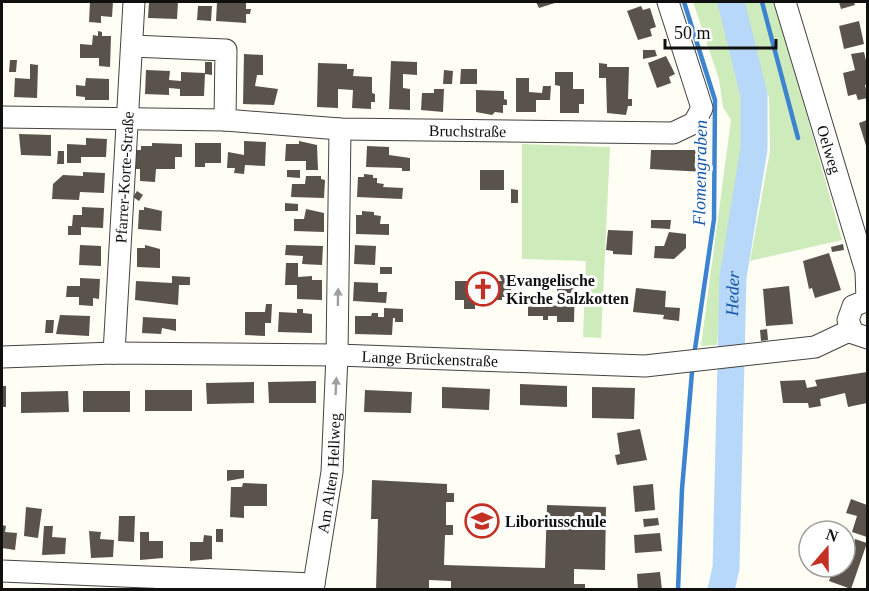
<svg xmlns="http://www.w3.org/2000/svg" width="869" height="591" font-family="Georgia,serif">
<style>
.green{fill:#ceebbb}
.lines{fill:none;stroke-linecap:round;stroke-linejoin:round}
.stream{stroke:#3c83d1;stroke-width:4.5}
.river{stroke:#b7d8f8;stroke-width:27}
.building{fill:#59534c}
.minor-casing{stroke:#434343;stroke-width:23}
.minor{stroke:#fff;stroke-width:21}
.oneway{fill:#9f9f9f}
.labels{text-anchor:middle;stroke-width:6;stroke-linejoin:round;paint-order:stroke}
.street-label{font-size:16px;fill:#101010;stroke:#fff}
.poi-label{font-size:16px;font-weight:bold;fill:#101010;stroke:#fff;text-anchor:start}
.water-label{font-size:18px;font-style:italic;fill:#1556a7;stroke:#fff}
</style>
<rect width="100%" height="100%" fill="#fffef4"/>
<!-- green -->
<path class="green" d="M693 2H719L743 82 747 106V128L722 277 717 345 701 346 731 120 723 107 719 79Z
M740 2H775L842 240 750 261 770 151 769 98Z
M522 144 610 147 601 338 583 337 586 261 522 259Z"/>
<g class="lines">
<!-- stream -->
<path class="stream" d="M684 2 715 100 714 219 695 349
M762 2 798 138
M678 590 682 489 692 372"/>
<!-- river -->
<path class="river" id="s1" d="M721 590 726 568 733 277 754 149V95L731 2"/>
</g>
<!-- building -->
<path class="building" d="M90 2H113L112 17 101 16V23L89 22Z
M149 2H178L177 19 148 18Z
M217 2 246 3V9H251L250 14H246V23L216 21Z
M536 2H558L539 8Z
M839 2H854L855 5 841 9Z
M198 6H212L211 21 197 20Z
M641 6 643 10 650 8 656 27 650 29 652 36 638 40 627 11Z
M859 21 864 44 844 49 839 26Z
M98 31 102 32V36H111L110 67 99 66V58H80V44L92 45 93 35 98 36Z
M643 50H655L657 56 643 59Z
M864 52 867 65V84L865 85 868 98 858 100 856 94 848 96 843 73 855 70 851 54Z
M244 54 263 55V75H257L255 86 278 89 274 105 243 104Z
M666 56 675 74 669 77 671 83 657 88 648 63Z
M10 60H17L16 72H9Z
M391 61 417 62V75L403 74V88L410 89V110L389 109Z
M205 62H212V75L205 74 204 96H180V89L169 88V95L145 94 146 70 170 71 169 80 181 81V72L205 73Z
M318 63 347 64V69H354L353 76 372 77V93L375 94V102H371V109L352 108 353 90 338 89V108L317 107Z
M599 63 607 64V67H629L628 99H632V106H628L626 115 607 113 606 78H599Z
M30 64 38 65 37 98 14 97 15 78 30 79Z
M461 69H477V84H460Z
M444 70 453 71 452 84H443Z
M555 72H573V89H584V104H579V113H560V86L555 85Z
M86 78 109 79V100H85V97L76 96V85L85 86Z
M516 78H529V92L542 93 543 86H551L550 100H536V112H516Z
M434 89H444L443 112 421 110 422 93H434Z
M476 90 504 91V99L507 100V105H503V113L495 112 492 115 476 112Z
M867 120V149L859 123Z
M19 134 51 135V156L21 155Z
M86 138 107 139 106 157H81V163H67V144L86 145Z
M244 141 266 142 265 166 245 165 244 174 234 173 235 168H227L228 152 244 155Z
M299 141 317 145 318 170H306V161H285L286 144H299Z
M152 143 182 144V157H175V169H156L155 182 140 181V169H133V150H141V146H152Z
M195 143H221V163H205V167H195Z
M367 146 389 147V155L410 158V171H402V168L366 167Z
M651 150H705V172L650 169Z
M58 151H64V164H57Z
M287 170H300V178L287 177Z
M480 170H504V190H480Z
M83 172 105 173 104 193 80 192 79 200 52 199 53 184 63 175 83 176Z
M364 174 373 175V178H377V183L384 184 383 187 403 188 402 199 357 197 358 177H364Z
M306 176H321V179L325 180 324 198 291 197 292 184H305Z
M511 189 518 190V203H511Z
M137 191 143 195 139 201 133 197Z
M285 203 298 204V211H285Z
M82 207 104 208 103 228 81 227V235H68V226H72L73 215H82Z
M144 207 162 211 161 231 138 229 139 210H144Z
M306 209 324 213V232L294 231V219H304Z
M362 211 374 212V215L381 216 380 224H389V235L356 234V215H362Z
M651 220H671L670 229 651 228Z
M608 230 633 231 632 255 613 254V251L606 250Z
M669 232 686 234V248L674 259 654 258 655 246H664Z
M843 244 844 250 832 252 831 247Z
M80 245 101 246V266L79 265Z
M145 245 160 249V268L137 267V248H145Z
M286 245 323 246 322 265 302 264 303 256 285 255Z
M355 245 376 246 375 265 354 264Z
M829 253 841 290 815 298 812 288 809 289 803 261Z
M286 263H298V277L312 276V280H322V300L297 299V285H285Z
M380 267H392V274H380Z
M499 275H511V297H502V300H475V309H464V300H455V281H502Z
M172 276 190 277V285H179L178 305 135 300 136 281 172 283Z
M80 278 100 279 99 299 93 298V306L79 305V297H66L67 286H80Z
M354 282 378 283V292H387L386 303 353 301Z
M557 284H575L574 322H557V316H548V320H543V316H528V295L557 296Z
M789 286 793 324 766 326 763 289Z
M636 288 666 291 665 307 680 308 679 321 663 319 664 315 633 312Z
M266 304H272L271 323H265V336L245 335V312H265Z
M384 308 403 309V322H395V318H393L392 335 355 334V316H371L372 313H378V317H384Z
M297 309H303V313L312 314V333L278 332 279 312 297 313Z
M60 315 90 316 89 336 56 334Z
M143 317 176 319V331L162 328 161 334 142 333Z
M46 320H54L53 333H45Z
M767 329 768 340 761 341 760 330Z
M867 372V403L848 407 845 393 820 399 821 406 809 408 808 403H783L780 381 805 380 807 388 817 386 815 380Z
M316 381V403H269L268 382Z
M254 382V403L207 404 206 383Z
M520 384 567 386V407L520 405Z
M2 386H6V407H2Z
M442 387 490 389 489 410 442 408Z
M592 387 635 388 634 419 592 418Z
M145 390H192V411H145Z
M365 390 412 392 411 413 364 412Z
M68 391 69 412 21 413V392Z
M83 391H130V412H83Z
M640 429 647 460 617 465 615 455 620 454 617 433Z
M227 470H244V478L227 481Z
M372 480 447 484V493H454V502H446V525H453V535H445L444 565 545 568 547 505 606 507 605 570 574 569V584H585V590H451V581L429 580V590H376L378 519H371Z
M243 483 267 484V506H244V518L230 517 231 487H242Z
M653 484 655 510 635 512 633 486Z
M851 499 867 505V537L852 532 857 516 846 513Z
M26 507 42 509 38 538 24 536Z
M119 516H135L134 542 118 541Z
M658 518 659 525 644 527 643 519Z
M2 525 6 526 5 532 17 533 15 550 2 548Z
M44 526H53L52 537 66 538 65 554 42 555Z
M216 529H223V542H216Z
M89 531 101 532 100 539 114 540 113 557 91 558Z
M140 532H149V541H163V558L140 560Z
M660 533 662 551 635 553 634 535Z
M204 535 212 536V559L190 561V542H203Z
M855 539 867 543 851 589 829 581 834 567H845V544L853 547Z
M660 572 662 590H638L637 574Z"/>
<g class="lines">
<defs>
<g id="minor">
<path id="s2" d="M785 2 866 271 867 300"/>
<path d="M132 46 226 50 225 120"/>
<path id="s3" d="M2 117 225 120 340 129 673 133 694 123 702 108 668 2"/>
<path d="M868 300 853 306 848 320 853 333 868 338"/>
<path id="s4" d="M114 353 134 2"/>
<path id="s5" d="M2 357 114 353 337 355 645 366 815 347 851 330"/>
<path d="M2 571 314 584"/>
<path id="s6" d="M313 590 332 472 337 355 340 129"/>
</g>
</defs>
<!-- minor casing -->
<use href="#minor" class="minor-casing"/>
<!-- minor -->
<use href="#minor" class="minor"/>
</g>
<!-- one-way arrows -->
<defs><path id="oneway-solid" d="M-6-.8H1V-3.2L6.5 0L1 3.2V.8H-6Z" transform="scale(1.5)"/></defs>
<g class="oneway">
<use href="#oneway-solid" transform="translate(338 297) rotate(-89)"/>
<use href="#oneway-solid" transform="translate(336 386) rotate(-87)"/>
</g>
<!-- icons -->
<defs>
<symbol id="church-ring" viewBox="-11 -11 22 22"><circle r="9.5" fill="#fff" stroke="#c53024" stroke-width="1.5"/><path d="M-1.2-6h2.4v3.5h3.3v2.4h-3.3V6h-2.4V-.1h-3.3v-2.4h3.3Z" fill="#c53024"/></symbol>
<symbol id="school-ring" viewBox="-11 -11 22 22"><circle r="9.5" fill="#fff" stroke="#c53024" stroke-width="1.5"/><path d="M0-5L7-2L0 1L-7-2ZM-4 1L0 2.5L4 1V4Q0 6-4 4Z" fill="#c53024"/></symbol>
</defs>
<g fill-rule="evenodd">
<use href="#church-ring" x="464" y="270" width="38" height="38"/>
<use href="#school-ring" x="463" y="502" width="38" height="38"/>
</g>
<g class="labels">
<!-- street labels -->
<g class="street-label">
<text dy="6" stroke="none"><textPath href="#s3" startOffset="466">Bruchstraße</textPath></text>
<text dy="6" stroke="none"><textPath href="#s2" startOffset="154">Oelweg</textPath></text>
<text dy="6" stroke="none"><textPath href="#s4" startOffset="176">Pfarrer-Korte-Straße</textPath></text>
<text dy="6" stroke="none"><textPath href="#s5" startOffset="428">Lange Brückenstraße</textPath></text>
<text dy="6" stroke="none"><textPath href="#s6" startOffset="118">Am Alten Hellweg</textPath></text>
</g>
<!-- poi labels -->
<g class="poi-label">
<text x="506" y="286">Evangelische<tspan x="506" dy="18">Kirche Salzkotten</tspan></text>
<text x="505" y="527">Liboriusschule</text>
</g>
<!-- water labels -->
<g class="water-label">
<text transform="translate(700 173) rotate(-89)" y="6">Flomengraben</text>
<text dy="6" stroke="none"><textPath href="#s1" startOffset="297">Heder</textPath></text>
</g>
</g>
<!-- border -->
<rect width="869" height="591" fill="none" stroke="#101010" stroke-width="6"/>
<!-- north arrow -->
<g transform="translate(827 549) rotate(20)"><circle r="28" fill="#ffffff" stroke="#9f9f9f" stroke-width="1.5"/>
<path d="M0-4.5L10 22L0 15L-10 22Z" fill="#c53024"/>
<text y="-9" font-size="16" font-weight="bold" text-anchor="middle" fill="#101010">N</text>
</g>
<!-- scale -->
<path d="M665 39v9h111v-9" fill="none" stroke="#101010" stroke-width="3"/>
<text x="674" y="39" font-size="18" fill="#101010" stroke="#ffffff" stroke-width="4.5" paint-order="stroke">50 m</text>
</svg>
